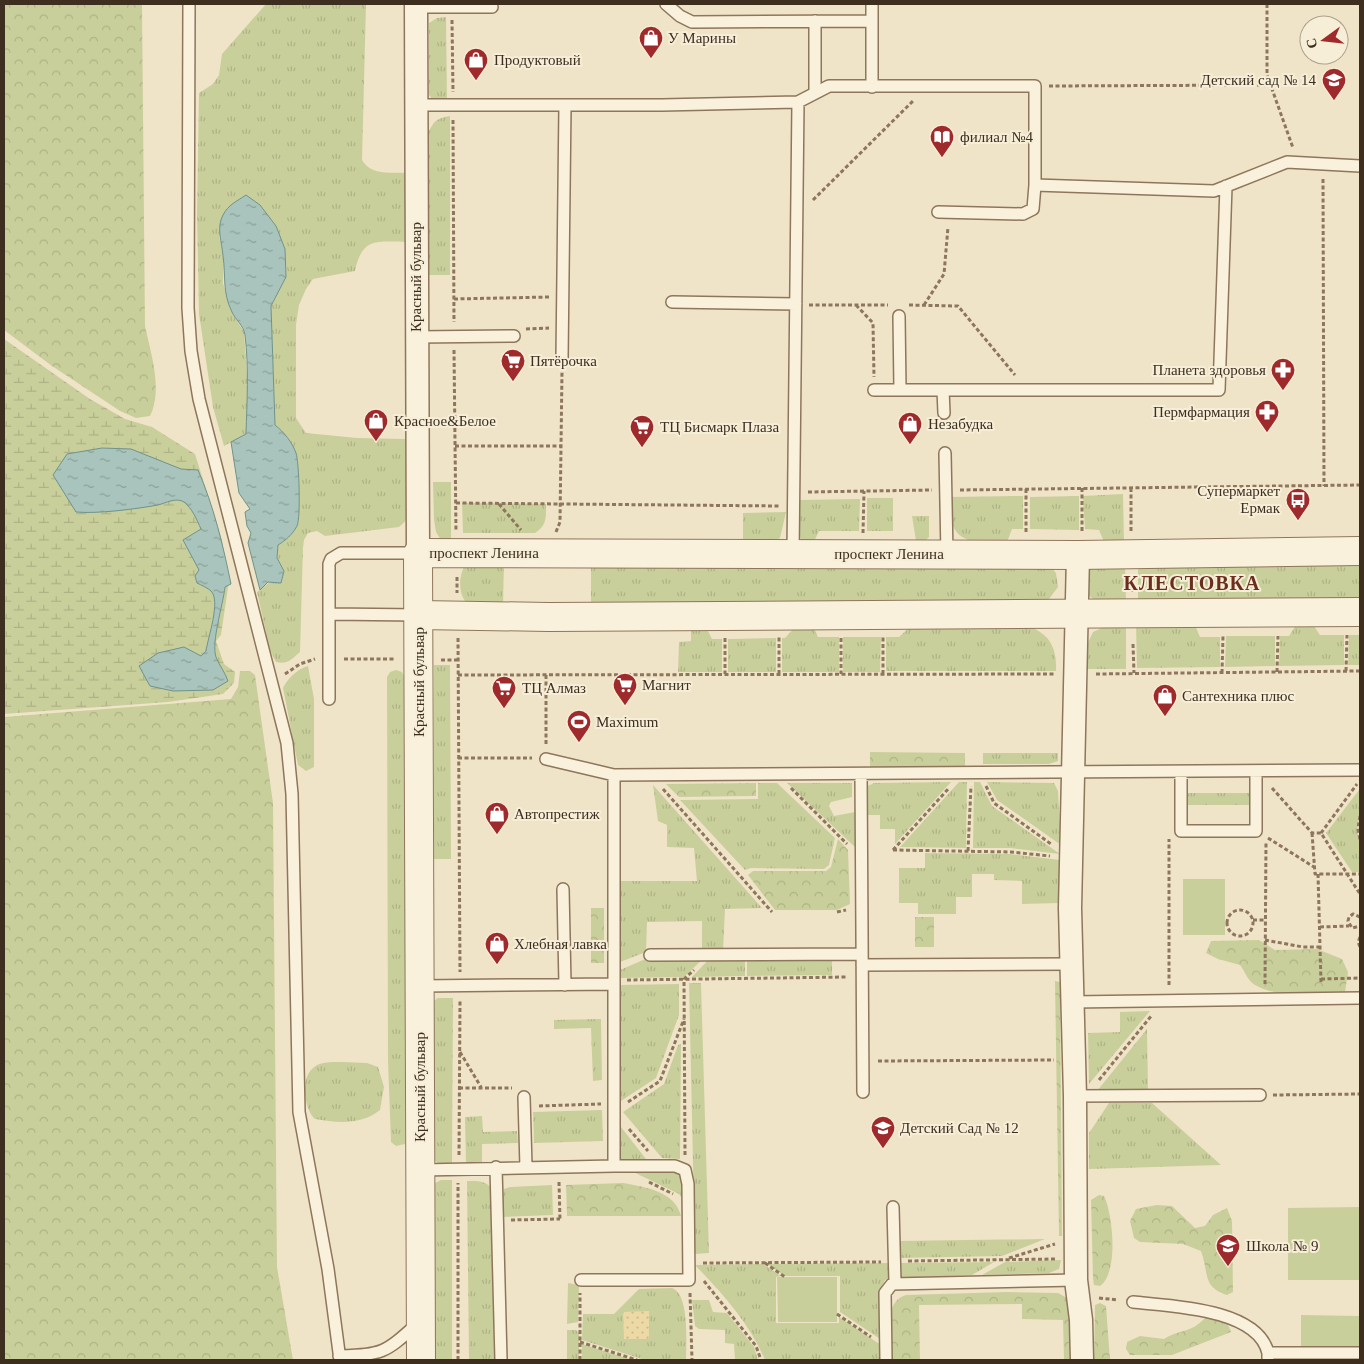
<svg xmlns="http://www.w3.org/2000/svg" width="1364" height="1364" font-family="Georgia,serif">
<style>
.grass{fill:url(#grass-tufts)}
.forest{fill:url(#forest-crowns)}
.wetland{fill:url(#wetland-marsh)}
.sand{fill:url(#sand-dots)}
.park{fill:#c9cf9b}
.water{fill:url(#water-ripples);stroke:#6f938a}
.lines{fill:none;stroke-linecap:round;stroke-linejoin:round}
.service-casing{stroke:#8d765c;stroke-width:14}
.minor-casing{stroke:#8d765c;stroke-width:25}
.tertiary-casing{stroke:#8d765c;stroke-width:30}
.path{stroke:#8d765c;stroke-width:3;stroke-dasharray:4 2.5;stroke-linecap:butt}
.service{stroke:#faf1dc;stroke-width:11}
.minor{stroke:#faf1dc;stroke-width:22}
.tertiary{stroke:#faf1dc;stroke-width:28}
.labels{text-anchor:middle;stroke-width:4;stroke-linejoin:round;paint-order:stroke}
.poi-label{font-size:15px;fill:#3d2e20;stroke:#f7eed8;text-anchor:start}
.street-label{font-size:15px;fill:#3d2e20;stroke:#f7eed8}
.district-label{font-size:20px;font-weight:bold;letter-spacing:1px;fill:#6b2e1e;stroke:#f7eed8}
</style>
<defs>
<pattern id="grass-tufts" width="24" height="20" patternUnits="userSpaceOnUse" patternTransform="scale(1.25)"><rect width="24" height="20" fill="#c9cf9b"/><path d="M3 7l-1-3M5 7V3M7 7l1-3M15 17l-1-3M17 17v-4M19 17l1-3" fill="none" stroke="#aeb285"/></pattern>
<pattern id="forest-crowns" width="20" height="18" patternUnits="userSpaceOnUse" patternTransform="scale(1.25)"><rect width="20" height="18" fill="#c9cf9b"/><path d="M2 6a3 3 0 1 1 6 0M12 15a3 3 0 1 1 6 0" fill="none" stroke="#aeb285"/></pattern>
<pattern id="wetland-marsh" width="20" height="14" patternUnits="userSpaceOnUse" patternTransform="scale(1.25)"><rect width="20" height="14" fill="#c9cf9b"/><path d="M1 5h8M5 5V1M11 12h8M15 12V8" fill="none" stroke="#aeb285"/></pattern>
<pattern id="sand-dots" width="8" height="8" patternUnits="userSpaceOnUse" patternTransform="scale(1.25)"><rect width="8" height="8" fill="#ecd9a5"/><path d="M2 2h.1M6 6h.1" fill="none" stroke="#cbbb8e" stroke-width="1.8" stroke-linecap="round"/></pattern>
<pattern id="water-ripples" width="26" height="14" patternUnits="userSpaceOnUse" patternTransform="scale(1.25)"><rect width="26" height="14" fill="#a9c4bc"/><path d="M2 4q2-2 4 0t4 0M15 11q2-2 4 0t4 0" fill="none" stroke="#8ba098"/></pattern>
</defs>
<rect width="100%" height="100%" fill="#f0e4c8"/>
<!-- grass -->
<path class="grass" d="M266 4H366L362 160C372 176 390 172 407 173L408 242C378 242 362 236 355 271L313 279 306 289 299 305 296 325V418L306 433 357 438 405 439 408 441 409 518 399 527 325 536 317 531 308 533 304 540 303 548 300 652C292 659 287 665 276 662L270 650 257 592 284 571 277 558 278 545C286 540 292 535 297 526 301 517 299 462 296 453 292 442 284 432 275 425L271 306 286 277 219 236 224 257 223 283 232 312 244 332 248 389 246 434 224 446 213 407 199 314 197 214 199 93 213 84 219 75 222 54Z
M446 17 447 101 433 100 429 95V23L437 18Z
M450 116V275H429L428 134C433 122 436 118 450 116Z
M433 482H451V545L442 542 436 532 434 520Z
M1123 494 1124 542H1104L1099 530 1085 529 1083 496Z
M1023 496V529H1012L1007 542C968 543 948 544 949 497Z
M1079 496V530L1030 529V497Z
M867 498H893V531H867Z
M860 499 859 531H819L813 544 802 542 799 534V500Z
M462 503 546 504C546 517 547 526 535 533H463Z
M786 512 780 538 770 545H743V513Z
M912 516H929V537L925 541H916Z
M504 562 503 605 465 601C458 591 459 575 465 565Z
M1360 562V600L1138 601V563Z
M591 563 1052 568 1056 573 1058 587 1049 599 1037 601 591 606Z
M1096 564H1125L1126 600 1096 601 1088 595 1087 570Z
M912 625 1028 626C1050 634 1057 648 1056 671H886V637H899Z
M1126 625V669H1086V647L1093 632 1106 626Z
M1136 625H1195L1200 637H1220V667L1137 668Z
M1296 625 1314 626 1320 635H1344V665L1279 666 1280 636H1289Z
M796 626H813L818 637H839V672H782V638H785Z
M706 627 712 639H722V672H678L679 642 691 641V628Z
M1349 635H1360V665H1348Z
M1226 636H1275V666L1225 667Z
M843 637H881L880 672H843Z
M776 638V672H728V639Z
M434 665H450L451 859H434Z
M308 666 314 699V767L306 771 298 765 283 688C288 678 297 669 308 666Z
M396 670 402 672 405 679V1144L396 1146 391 1142 388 1061 387 677 390 672Z
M983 753H1058V761L1049 764H983Z
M951 782 895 844V829H880V815H865V793L868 786 874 783Z
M959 782H967L966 848 900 847Z
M974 782H980L992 806 1060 854 1010 848H973Z
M987 782 1054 783 1058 791 1061 845 997 800Z
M758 783H777L835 838 829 865 824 869 751 868 745 870 680 800 758 799Z
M787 783H852V797L831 802 829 806 834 816 855 812 857 849Z
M653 785 762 908 725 909 723 951H702V921L647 922 646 952 620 962 621 881H697L694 848 667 847V825L658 821Z
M1359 790 1360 813 1357 830 1360 843V872H1352L1326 833Z
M1181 793H1256V805H1181Z
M925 853 1010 854 1060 860V903L1022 904V881L994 880V874H972V897H956V914H918V903H899V868H925Z
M650 957H705L684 977 620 978V970Z
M711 957 745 958V976L692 977Z
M832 957V975L747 976V958Z
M689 983H701L709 1253 695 1254Z
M679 984V1015L656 1078 621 1101V985Z
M438 998H453L452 1163H438L432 1158V1002Z
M1150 1011 1089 1084 1088 1033 1120 1032V1012Z
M601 1019 602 1080 593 1081 591 1028 554 1029V1020Z
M1147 1029 1148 1090 1097 1091Z
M681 1044 680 1159 662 1158 623 1112 664 1084 678 1045Z
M343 1062 367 1063 378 1067 384 1087 380 1110C362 1125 337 1123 315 1119 304 1109 300 1079 313 1068 320 1061 333 1062 343 1062Z
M1109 1103H1152L1221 1165 1089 1169V1133Z
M602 1110 603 1141 534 1143 533 1112Z
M482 1116 483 1132 517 1131 518 1143 482 1144V1165H466L465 1117Z
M621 1127 646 1159H621Z
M625 1168 682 1172 685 1202 679 1194Z
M441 1180H452V1360H429L433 1184Z
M467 1181C479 1181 485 1180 493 1190L494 1360H469Z
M552 1185 553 1215 502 1217 501 1200 504 1189 510 1187Z
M1045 1239 1002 1256 898 1258V1241Z
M1061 1260 1059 1269 1049 1273 982 1275 1005 1262Z
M994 1262 972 1275 898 1278 897 1263Z
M888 1263V1279L885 1280 882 1286 883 1341 840 1312V1276H785L767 1264Z
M763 1264 781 1276 776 1277V1323H839V1317L884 1347V1360H765C750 1324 722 1293 695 1265Z
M568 1283 579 1285 578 1322 567 1324Z
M672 1288C690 1294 686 1344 686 1360H645L582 1340 583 1314H614L639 1289Z
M692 1300H709L713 1312 727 1313 754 1347 758 1360H735L734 1344 725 1343V1330L699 1329 695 1326Z
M567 1330H576L579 1333V1360H567Z
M582 1344 629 1359V1360H582Z"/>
<!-- forest -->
<path class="forest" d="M4 4H142L145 326C151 354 163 390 150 416L136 418 120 411 52 366 4 330Z
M240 671H250L255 675 273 803 277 1267 293 1360H4V717L231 699 238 687Z
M870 752 965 753V769L870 768Z
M756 783V796L679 797 666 784Z
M838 839 848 850 850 904 837 910H775L748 875 753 871H826L831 867Z
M591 908H604V963H591Z
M915 917H934V947H915Z
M1259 940 1275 950 1317 949 1342 959 1348 972 1345 992C1323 997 1269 998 1251 982 1247 978 1244 970 1240 965L1218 959 1206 953 1211 941Z
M1055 981 1060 982 1062 1236H1059Z
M623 1183C645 1187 675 1191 681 1216H567L566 1185Z
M1099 1195 1104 1196C1113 1214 1119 1273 1100 1286L1094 1285 1093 1279 1091 1200Z
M1157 1205 1172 1206 1195 1228 1205 1226 1213 1215 1227 1208 1232 1221 1233 1292 1227 1295C1202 1287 1209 1273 1201 1251L1183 1244 1140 1242 1134 1238 1130 1221 1136 1209Z
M1007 1292 1058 1293 1069 1299 1078 1360H1064L1063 1320 1022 1319V1304L919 1305 920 1360H891C890 1340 882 1302 906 1295Z
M1100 1303 1106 1306 1110 1360H1094L1095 1305Z
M1205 1318C1217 1318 1227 1318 1231 1332L1172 1355H1130L1126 1349 1127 1342 1140 1336 1164 1339C1179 1329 1190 1334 1205 1318Z"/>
<!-- wetland -->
<path class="wetland" d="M4 339 90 399 125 419 152 427 195 454 222 540 229 581 221 635 216 641 224 664 235 672 234 683 223 694 168 702 4 714Z"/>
<!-- sand -->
<path class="sand" d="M649 1311V1339H624L623 1312Z"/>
<!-- park -->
<path class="park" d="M1183 879H1225V935H1183Z
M1360 1207V1280H1288V1208Z
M777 1277H837V1322H778Z
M1301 1315 1360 1316V1349H1301Z"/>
<!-- water -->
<path class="water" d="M246 195 260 205 276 226 285 249 286 277 271 306 275 425C284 432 292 442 296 453 299 462 301 517 297 526 292 535 286 540 278 545L277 558 284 571 281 583 268 582 260 590 248 543 251 533 247 526 245 512 250 509 239 493 231 442 246 434C247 401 249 368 245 335 244 326 235 319 232 312 222 292 226 276 223 256 222 242 216 228 223 215 228 205 237 201 246 195Z
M102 448 131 449 181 469 198 470C214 507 223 545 231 584L225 587C223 605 211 642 216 657 219 665 225 672 228 681L213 690 173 691 150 686 139 666 158 653 184 647 201 656 206 651C208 637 221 601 211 591 208 588 201 585 197 583L195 576 199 570 183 540 201 529C197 520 192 508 184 502 176 497 166 503 158 505 136 509 98 514 76 512L53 475 67 454Z"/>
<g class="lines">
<defs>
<path id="service" d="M189 4 188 308 191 351 199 399 287 743 292 794 299 1112 328 1269 340 1360
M666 4 680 16 692 22 872 21
M872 4V87
M416 7H492
M815 21V93
M416 105H662L798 102 829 86H1035V185L1214 191 1287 162 1360 166
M938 212 1023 214 1033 209 1035 185
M672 302 796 304
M899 316 900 390
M416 337 514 336
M562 358 565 105
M874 390H1219L1226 186
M943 390 944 413
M945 453 947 554
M793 554 798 102
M329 614 419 615
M329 699V564L331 559 341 553H418
M546 759 614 775 1360 770
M1181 772V831H1256V771
M861 774 863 1092
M563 889 565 985
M650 955 862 954
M862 965 1071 964
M420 986 614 984
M1072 1002 1360 998
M1075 1096 1260 1095
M524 1097 526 1167
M496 1167 501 1360
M421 1170 614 1166V775
M893 1207 895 1283
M581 1280H689L688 1184 685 1170 675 1166H614
M1133 1302C1169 1306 1258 1308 1268 1353
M339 1356C383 1354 384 1354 417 1324
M1268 1358V1353H1360
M886 1360 885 1293 892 1284 1076 1280"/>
<path id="minor" d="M416 4 418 553
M1078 555 1070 908 1075 1096 1076 1280 1081 1320 1082 1360"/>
<path id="tertiary" d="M419 615 549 617 1360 612
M421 1360 418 553 1078 555 1360 551"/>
</defs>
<!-- service casing -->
<use href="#service" class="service-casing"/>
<!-- minor casing -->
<use href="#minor" class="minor-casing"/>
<!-- tertiary casing -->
<use href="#tertiary" class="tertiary-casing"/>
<!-- path -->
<path class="path" d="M1267 4V75L1293 148
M452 20 453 92
M1049 86 1271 85
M453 120 454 322
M1323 179 1324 486
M813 200 913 101
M454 299 549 297
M809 305H888
M856 305 873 323 874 377
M909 305 958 306 1015 375
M924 305 944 274 948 227
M526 329 549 328
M454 350 456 532
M455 446H561
M1082 488V532
M1131 488V532
M1026 489V532
M960 490 1360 485
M808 492 932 490
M456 503 779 506
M499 504 521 530
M556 532 560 522 562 371
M863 533 864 491
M457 577V593
M1132 578V592
M458 638 460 972
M725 638V674
M841 638V674
M1133 644 1134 673
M344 659H395
M441 660H458
M1346 671 1347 635
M1277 672 1278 636
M1222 673 1223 636
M285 674 300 664 315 659
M779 674V637
M883 674V637
M1096 674 1360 671
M458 675 1055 674
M546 744V674
M458 758H532
M986 786 994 803 1051 844
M791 788 847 844
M1272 788 1312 833H1321L1360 894
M663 789 772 912
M1360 816 1358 828 1360 840
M1312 833 1315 874H1360
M1321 833 1357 784
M1268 838 1314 867
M893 850 1011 852 1050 856
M893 850 949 788
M968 851 971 786
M1318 874 1321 983
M1227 923a13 13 0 1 1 26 0a13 13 0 1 1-26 0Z
M837 912 846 910
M1360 917 1353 914 1349 917 1348 921 1352 928 1360 926
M1253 920H1265
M1320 927 1349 926
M1360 937 1358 942 1360 947
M1265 940 1303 947H1320
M1321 979 1360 978
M627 980 848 977
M1265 984 1266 841
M1169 985V839
M460 1052 481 1087
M878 1061 1054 1060
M1099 1080 1152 1015
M459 1088H512
M1273 1095 1360 1094
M628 1102 660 1081 684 1019
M539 1106 601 1104
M629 1129 648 1151
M459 1155 460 1001
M685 1155 684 979 694 970
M559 1182 560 1220
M649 1182 673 1194
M511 1220 560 1219
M1009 1258 1055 1244
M908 1261 1056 1259
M703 1263 881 1262
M765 1263 785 1277
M704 1281 756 1346 761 1360
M690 1293 692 1360
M1099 1298 1118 1300
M837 1314 871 1337
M580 1342 637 1360
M458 1360V1183
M580 1360V1293"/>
<!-- service -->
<use href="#service" class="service"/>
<!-- minor -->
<use href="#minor" class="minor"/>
<!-- tertiary -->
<use href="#tertiary" class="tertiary"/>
</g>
<!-- icons -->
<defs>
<symbol id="shop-pin" viewBox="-11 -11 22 30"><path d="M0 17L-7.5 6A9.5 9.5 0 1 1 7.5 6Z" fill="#9e2a2b" stroke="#f7eed8"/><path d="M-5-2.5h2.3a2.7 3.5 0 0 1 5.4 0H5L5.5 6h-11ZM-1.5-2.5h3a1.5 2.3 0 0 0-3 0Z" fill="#fff"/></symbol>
<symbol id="school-pin" viewBox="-11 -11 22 30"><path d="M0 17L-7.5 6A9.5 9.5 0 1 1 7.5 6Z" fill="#9e2a2b" stroke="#f7eed8"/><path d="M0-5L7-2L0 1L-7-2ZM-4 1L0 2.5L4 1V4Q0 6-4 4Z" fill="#fff"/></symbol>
<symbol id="library-pin" viewBox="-11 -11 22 30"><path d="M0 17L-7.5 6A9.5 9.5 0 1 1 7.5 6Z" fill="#9e2a2b" stroke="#f7eed8"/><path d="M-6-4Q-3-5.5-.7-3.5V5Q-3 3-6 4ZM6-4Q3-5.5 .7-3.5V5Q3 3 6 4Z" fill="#fff"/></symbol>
<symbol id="supermarket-pin" viewBox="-11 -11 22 30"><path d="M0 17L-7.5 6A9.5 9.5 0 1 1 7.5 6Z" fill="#9e2a2b" stroke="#f7eed8"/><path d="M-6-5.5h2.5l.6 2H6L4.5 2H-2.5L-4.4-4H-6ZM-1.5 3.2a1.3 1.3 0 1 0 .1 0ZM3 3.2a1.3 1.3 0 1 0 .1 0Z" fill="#fff"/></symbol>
<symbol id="pharmacy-pin" viewBox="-11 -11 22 30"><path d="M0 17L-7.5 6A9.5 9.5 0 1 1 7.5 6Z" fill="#9e2a2b" stroke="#f7eed8"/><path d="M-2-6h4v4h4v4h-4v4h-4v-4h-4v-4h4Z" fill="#fff"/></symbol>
<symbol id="bus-pin" viewBox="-11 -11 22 30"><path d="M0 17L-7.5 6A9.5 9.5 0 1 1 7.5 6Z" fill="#9e2a2b" stroke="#f7eed8"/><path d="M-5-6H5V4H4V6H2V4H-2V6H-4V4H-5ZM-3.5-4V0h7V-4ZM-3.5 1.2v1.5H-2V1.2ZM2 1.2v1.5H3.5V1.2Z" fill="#fff"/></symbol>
<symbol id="stadium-pin" viewBox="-11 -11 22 30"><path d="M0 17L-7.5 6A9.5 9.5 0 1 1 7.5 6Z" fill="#9e2a2b" stroke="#f7eed8"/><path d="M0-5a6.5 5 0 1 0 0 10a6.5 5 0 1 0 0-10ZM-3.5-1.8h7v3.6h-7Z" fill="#fff"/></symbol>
</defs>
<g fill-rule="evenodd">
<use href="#shop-pin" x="637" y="24" width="28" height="38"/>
<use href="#shop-pin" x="462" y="46" width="28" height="38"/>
<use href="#school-pin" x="1320" y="66" width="28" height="38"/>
<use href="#library-pin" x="928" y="123" width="28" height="38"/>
<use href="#supermarket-pin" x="499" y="347" width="28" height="38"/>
<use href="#pharmacy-pin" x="1269" y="356" width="28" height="38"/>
<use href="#pharmacy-pin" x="1253" y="398" width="28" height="38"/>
<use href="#shop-pin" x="362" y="407" width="28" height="38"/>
<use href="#shop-pin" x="896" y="410" width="28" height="38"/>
<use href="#supermarket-pin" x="628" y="413" width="28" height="38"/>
<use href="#bus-pin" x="1284" y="486" width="28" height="38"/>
<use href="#supermarket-pin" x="611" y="671" width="28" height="38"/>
<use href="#supermarket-pin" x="490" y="674" width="28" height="38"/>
<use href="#shop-pin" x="1151" y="682" width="28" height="38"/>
<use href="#stadium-pin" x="565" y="708" width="28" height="38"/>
<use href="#shop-pin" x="483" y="800" width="28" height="38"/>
<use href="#shop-pin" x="483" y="930" width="28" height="38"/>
<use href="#school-pin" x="869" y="1114" width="28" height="38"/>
<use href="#school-pin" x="1214" y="1232" width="28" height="38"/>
</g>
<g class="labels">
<!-- poi labels -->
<g class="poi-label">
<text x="668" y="43">У Марины</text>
<text x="494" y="65">Продуктовый</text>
<text x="1316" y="85" text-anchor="end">Детский сад № 14</text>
<text x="960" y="142">филиал №4</text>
<text x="530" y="366">Пятёрочка</text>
<text x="1266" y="375" text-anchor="end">Планета здоровья</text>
<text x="1250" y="417" text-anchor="end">Пермфармация</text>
<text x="394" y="426">Красное&amp;Белое</text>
<text x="928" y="429">Незабудка</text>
<text x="660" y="432">ТЦ Бисмарк Плаза</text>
<text x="1280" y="496" text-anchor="end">Супермаркет<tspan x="1280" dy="17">Ермак</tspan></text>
<text x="642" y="690">Магнит</text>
<text x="522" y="693">ТЦ Алмаз</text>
<text x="1182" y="701">Сантехника плюс</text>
<text x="596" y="727">Maximum</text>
<text x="514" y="819">Автопрестиж</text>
<text x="514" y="949">Хлебная лавка</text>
<text x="900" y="1133">Детский Сад № 12</text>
<text x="1246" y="1251">Школа № 9</text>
</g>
<!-- street labels -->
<g class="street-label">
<text transform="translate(416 277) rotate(-90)" y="5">Красный бульвар</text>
<text x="484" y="558">проспект Ленина</text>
<text x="889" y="559">проспект Ленина</text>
<text transform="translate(419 682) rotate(-90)" y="5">Красный бульвар</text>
<text transform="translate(420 1087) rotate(-90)" y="5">Красный бульвар</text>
</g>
<!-- district labels -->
<g class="district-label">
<text x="1192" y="590">КЛЕСТОВКА</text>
</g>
</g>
<!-- border -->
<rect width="1364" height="1364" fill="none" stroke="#3d2e20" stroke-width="10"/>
<!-- north arrow -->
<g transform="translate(1324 40) rotate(255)"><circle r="24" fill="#f7eed8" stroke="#ada18e"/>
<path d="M0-4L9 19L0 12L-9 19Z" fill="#9e2a2b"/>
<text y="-8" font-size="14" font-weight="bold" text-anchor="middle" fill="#3d2e20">С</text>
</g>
</svg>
